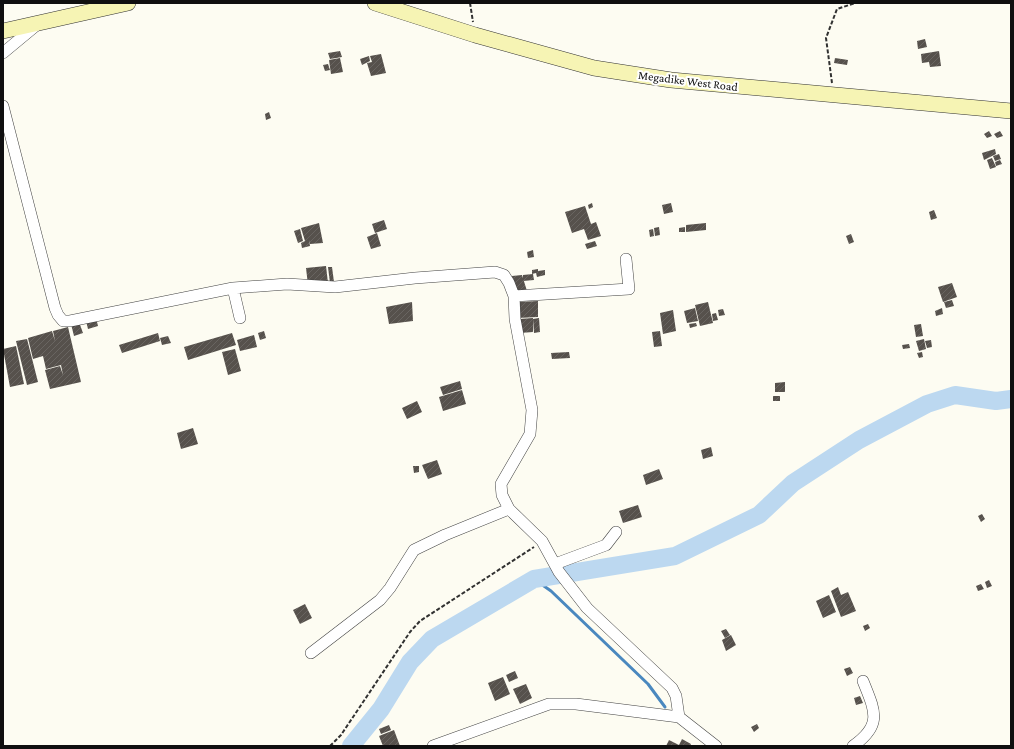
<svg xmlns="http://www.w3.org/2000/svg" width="1014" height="749" font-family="'Crimson Pro',serif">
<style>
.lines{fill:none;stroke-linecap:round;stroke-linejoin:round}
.stream{stroke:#4a88bf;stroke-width:3}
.river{stroke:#bcd8f0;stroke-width:18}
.building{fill:url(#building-hatch)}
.street-casing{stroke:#424242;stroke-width:12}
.secondary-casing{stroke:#313131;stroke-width:16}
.path{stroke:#313131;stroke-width:2;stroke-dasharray:4 2;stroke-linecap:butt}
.street{stroke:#fff;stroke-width:11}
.secondary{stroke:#f6f4b4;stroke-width:15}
.labels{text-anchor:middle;stroke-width:4;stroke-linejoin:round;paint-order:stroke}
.street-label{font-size:12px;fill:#0f0f0f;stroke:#fff}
</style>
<defs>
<pattern id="building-hatch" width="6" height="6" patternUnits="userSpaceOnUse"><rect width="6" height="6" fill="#56514c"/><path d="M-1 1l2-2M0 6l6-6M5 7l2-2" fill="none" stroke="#696561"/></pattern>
</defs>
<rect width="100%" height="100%" fill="#fdfcf2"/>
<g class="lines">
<!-- stream -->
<path class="stream" d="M534 579 551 591 648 684 665 707"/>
<!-- river -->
<path class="river" d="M351 746 381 709 410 662 432 639 534 579 675 556 759 515 793 483 859 440 927 404 955 395 996 401 1011 399"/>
</g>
<!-- building -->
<path class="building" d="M925 39 927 47 918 49 917 41Z
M340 51 342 57 330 59 328 53Z
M939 51 941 66 930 67 929 62 922 63 921 54Z
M381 54 386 73 371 76 367 63 372 62 370 56Z
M369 56 370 61 362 65 360 59Z
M340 58 343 72 331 74 329 60Z
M835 58 848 60 847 65 834 63Z
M328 64 330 70 325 71 323 65Z
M269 112 271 118 266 120 265 114Z
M989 131 992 136 987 138 984 134Z
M1000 131 1003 136 997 138 994 134Z
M995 149 996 154 984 160 982 153Z
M999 154 1001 159 995 161 993 156Z
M992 158 996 167 990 169 987 160Z
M1000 160 1002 164 996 166 995 162Z
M592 203 593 207 589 209 588 205Z
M671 203 673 212 664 214 662 205Z
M585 206 591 224 596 222 601 236 588 240 584 229 572 233 565 212Z
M934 210 937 218 931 220 929 212Z
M384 220 387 229 375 233 372 224Z
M319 223 323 243 310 244 309 240 310 246 302 248 301 243 305 241 301 228Z
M706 223V230L686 232V225Z
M659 227 660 235 655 236 654 228Z
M685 227V232H679V228Z
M300 229 303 241 298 243 294 231Z
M653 229 654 236 650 237 649 230Z
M377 233 381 246 371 249 367 237Z
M851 234 854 242 849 244 846 236Z
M595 241 597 246 587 249 585 244Z
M533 250 534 257 528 258 527 252Z
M326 266 328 283 308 285 306 268Z
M328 267H332L334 282 330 283Z
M538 269V271L545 270V275L537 277 536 273 532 274V270Z
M533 274 534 280 523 281V275Z
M522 275 527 291 514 292 512 276Z
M952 283 957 297 943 302 938 287Z
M952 300 954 306 946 308 944 302Z
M538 301V317L518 318 517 302Z
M412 302 413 321 389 324 386 307Z
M708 302 713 323 700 326 695 305Z
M695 308 698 321 687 323 684 311Z
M942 308 943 314 936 316 935 311Z
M723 309 725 315 719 316 718 310Z
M673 310 676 331 663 334 660 313Z
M716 313 718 320 713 321 712 314Z
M96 318 98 326 88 329 86 321Z
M533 318V332L520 333 519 319Z
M539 318 540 332 534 333 533 319Z
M79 322 83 333 74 336 71 324Z
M696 323 697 326 690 328 689 324Z
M921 324 923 336 916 337 914 325Z
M68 327 81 382 50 389 45 370 60 366 63 375 61 365 46 369 43 356 33 359 28 338 52 331 55 341 53 331Z
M264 331 266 338 260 340 258 333Z
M660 331 662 346 654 347 652 332Z
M158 333 160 341 122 353 119 345Z
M232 333 236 345 188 360 184 347Z
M254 335 257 347 240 351 237 340Z
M168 336 171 343 162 345 160 338Z
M27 339 38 382 27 385 16 341Z
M924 339 926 349 919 351 916 341Z
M931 340 932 347 927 348 925 341Z
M909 344 910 348 903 349 902 345Z
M16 346 24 384 10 387 3 349Z
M235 349 241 371 228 375 222 352Z
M569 352 570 358 552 359 551 353Z
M922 352 923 357 919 358 917 353Z
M460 381 462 389 443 395 440 387Z
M785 382V392H775V383Z
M462 390 466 404 443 411 439 397Z
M773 396H780V401H773Z
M417 401 422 412 407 419 402 408Z
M193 428 198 444 181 449 177 433Z
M711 447 713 456 703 459 701 450Z
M437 460 442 474 428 479 422 465Z
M413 466H419V472L414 473Z
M659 469 663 479 646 485 643 475Z
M638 505 642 517 623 523 619 511Z
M982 514 985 519 981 522 978 516Z
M989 580 992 586 987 588 985 582Z
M981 584 984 589 978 591 976 586Z
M838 587 841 595 848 592 856 611 841 617 831 591Z
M829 595 836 612 823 618 816 601Z
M305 604 312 618 300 624 293 610Z
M868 624 870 628 865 631 863 626Z
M726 629 730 635 725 638 721 631Z
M731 635 736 645 726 651 722 640Z
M850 667 853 673 847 676 844 669Z
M515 671 518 678 509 682 506 675Z
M503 677 510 694 495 701 488 683Z
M526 684 532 698 520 704 513 689Z
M860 696 863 703 856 705 854 698Z
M757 724 759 728 754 732 751 727Z
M389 725 391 730 381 734 379 729Z
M394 730 400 746H383L379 736Z
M682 739 691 744 690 746H666L669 740 679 745Z"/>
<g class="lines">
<defs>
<path id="street" d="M3 53 38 24
M3 106 55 308 58 315 63 321H70L233 288
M514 296 629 289 626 259
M240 318 233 288 287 284 335 287 415 278 495 272 504 275 509 283 514 296 515 319 532 410 530 434 501 484 502 495 509 509 542 541 559 572 587 608 672 688 676 696 679 717
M555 564 606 545 616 532
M311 653 380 600 390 588 414 550 445 535 509 509
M433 746 549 704H576L679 717 716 746
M853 746C883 725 875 711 863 681"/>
<path id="secondary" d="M375 3 475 35 594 68 671 80 1011 111
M3 31 128 3"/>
</defs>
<!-- street casing -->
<use href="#street" class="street-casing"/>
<!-- secondary casing -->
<use href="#secondary" class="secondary-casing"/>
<!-- path -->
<path class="path" d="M470 3 473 22
M832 83 826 38 837 9 855 3
M330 746 341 735 410 632 420 621 534 547"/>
<!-- street -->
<use href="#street" class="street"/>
<!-- secondary -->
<use href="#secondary" class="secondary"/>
</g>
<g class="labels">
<!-- street labels -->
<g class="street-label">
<text transform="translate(688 81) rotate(7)" y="4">Megadike West Road</text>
</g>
</g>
<!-- border -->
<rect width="1014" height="749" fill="none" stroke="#0f0f0f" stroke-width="8"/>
</svg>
